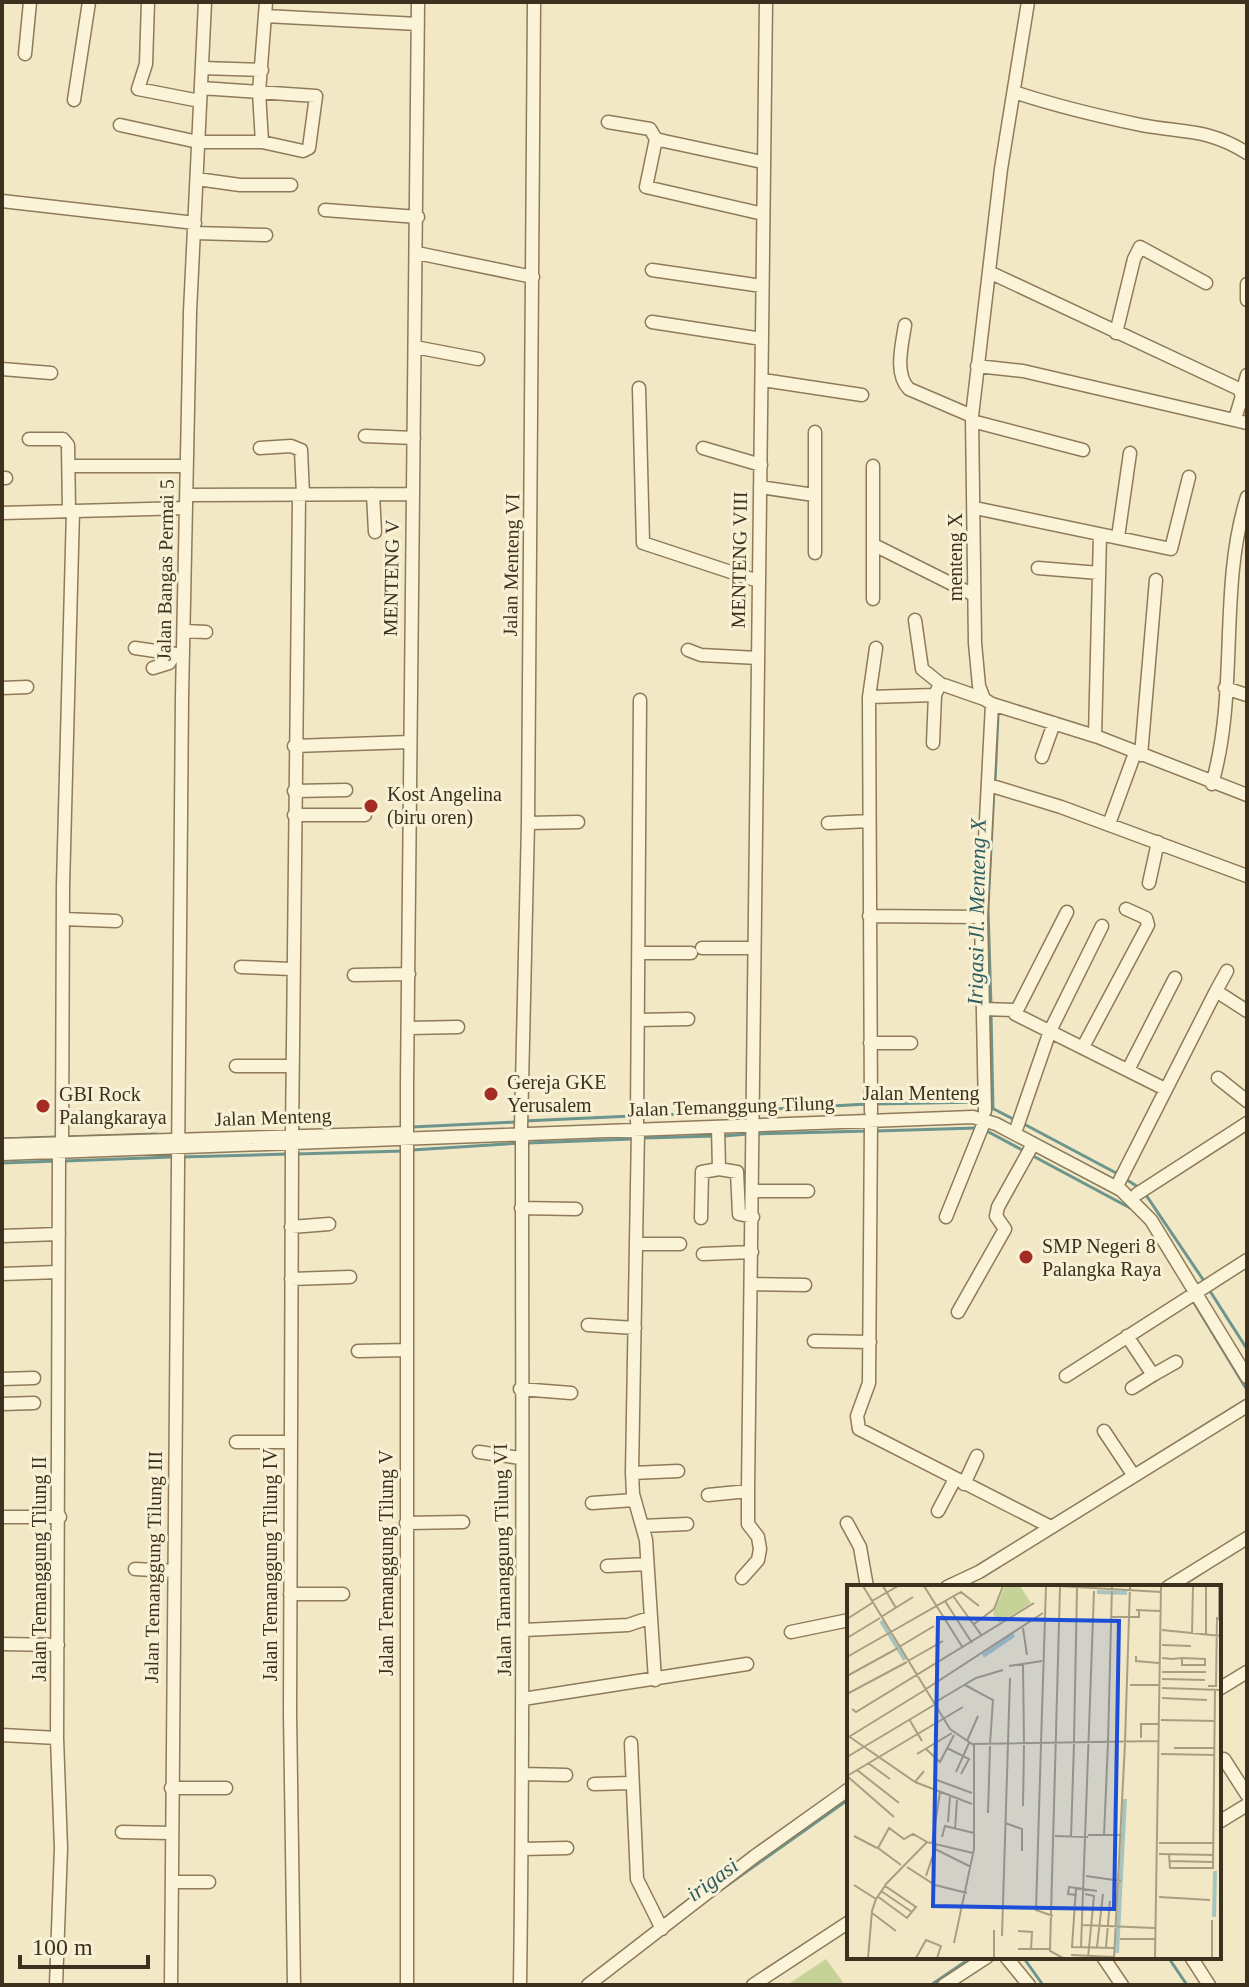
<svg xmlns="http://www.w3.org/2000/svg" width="1249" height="1987" font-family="'Times New Roman',serif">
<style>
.green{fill:#c6d297}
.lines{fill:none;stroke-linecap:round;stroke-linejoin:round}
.stream{stroke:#6c958e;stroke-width:3}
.minor-casing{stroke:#8f7a59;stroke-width:15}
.minor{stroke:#fcf4d9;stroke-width:12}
.poi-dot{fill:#a42d23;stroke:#f9f1d5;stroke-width:3}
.labels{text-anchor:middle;stroke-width:6;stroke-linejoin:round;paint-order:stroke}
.street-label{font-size:20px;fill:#3e301e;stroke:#f9f1d5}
.poi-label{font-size:20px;fill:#3e301e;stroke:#f9f1d5;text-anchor:start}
.water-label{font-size:22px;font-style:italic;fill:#2c5e5f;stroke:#f9f1d5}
.inset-river{fill:none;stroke:#a7c5bf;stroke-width:4}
.inset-road{fill:none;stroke:#aa9e82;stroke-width:2}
.view{fill:#1d4ed8;fill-opacity:0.15;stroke:#1d4ed8;stroke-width:4}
.inset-edge{fill:none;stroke:#3e301e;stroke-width:4}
</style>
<rect width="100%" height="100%" fill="#f2e8c5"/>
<!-- green -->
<path class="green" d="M826 1959 845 1985H787Z"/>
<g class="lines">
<!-- stream -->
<path class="stream" d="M995 782 998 715
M991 1006 988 908 994 789
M991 1013 993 1109
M875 1104 980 1102
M990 1107 1015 1120
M755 1110 868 1104
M640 1116 748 1111
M524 1121 632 1116
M1022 1123 1118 1174
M412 1127 516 1122
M983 1129 1026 1152
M876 1131 976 1128
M756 1134 868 1131
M724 1136 748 1134
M64 1137 156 1134
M644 1138 716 1136
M2 1139 56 1137
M528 1143 632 1139
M412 1150 520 1143
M296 1154 404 1151
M1033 1156 1132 1209
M180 1157 288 1154
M64 1161 172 1157
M2 1163 57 1161
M1124 1178 1138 1187
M1146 1195 1204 1281
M1208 1288 1247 1349
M1193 1301 1247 1390
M1158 1587 1166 1582
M1180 1587 1200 1574
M715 1894 849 1799
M661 1921 760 1845
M1023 1957 1043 1985
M1168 1957 1187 1985
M931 1985 972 1957"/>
<defs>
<path id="minor" d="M148 2 146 64 138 89 200 101
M265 16 418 24
M25 54 30 2
M202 68 262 70
M1014 92C1056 106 1098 116 1141 125 1182 133 1208 128 1247 153
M74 100 89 2
M608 122 650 129 656 139 664 141 762 162
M120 125 198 142H262L303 151 309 148 316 96 201 88
M656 139 646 187 763 214
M262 142 259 92 266 2
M197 179 240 185H291
M2 201 195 223
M325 210 418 217
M195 233 266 235
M417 253 533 277
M652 270 762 286
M989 272 1239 389 1242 396 1235 419
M1247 284V300
M652 322 762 339
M905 325C902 345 894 374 909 389L972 416
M1116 333 1134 259 1140 247 1206 283
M415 347 478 359
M977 366 1023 371 1247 423
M2 369 51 373
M763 380 862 395
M639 388 643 543 758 581
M1242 393 1247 375
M972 421 1083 450
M365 436 414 438
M29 439H63L68 445 69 511
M260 448 291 446 301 450 303 495
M703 448 761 465
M70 466H187
M873 466V599
M2 478H6
M760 487 814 495
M373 494 375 532
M187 495 413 494
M975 508 1171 549 1189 477
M2 513 186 508
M1118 537 1130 453
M874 545 974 595
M815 553V432
M1038 568 1099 573
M915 620 922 669 942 685
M184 631 206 632
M135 648 183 655
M688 650 701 655 758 658
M153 668 169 663 174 655
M2 688 27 687
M1225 688 1247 695
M869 697 935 695
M992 704 1098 737 1247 795
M1095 736 1100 535
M933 743 935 695 939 686 944 685 984 699
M294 746 409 742
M1141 755 1156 580
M1042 757 1054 723
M1212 784C1239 691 1218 589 1247 497
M989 785 1061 807 1247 876
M294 791 346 790
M294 815H365
M528 823 578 822
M828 823 869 821
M1109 824 1135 753
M1149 883 1158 842
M1067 912 1015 1014 1165 1089
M869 916 981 917
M63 919 116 921
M702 948H754
M639 953H691
M241 967 292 969
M354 975 409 974
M1216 991 1227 971
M983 1009 1014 1010
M638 1020 688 1019
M408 1028 458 1027
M870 1043H911
M1083 1047 1148 925 1146 918 1126 909
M236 1066H291
M1128 1070 1175 978
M1218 1078 1247 1101
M985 1111 981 917 992 704 984 699 979 686 975 643 972 416 1001 169 1028 2
M871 1112 869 697 876 648
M871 1120 869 1383 857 1416 859 1429 1051 1527
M637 1122 640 700
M718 1127 719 1169 737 1172 739 1214 753 1217
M1017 1127 1050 1031 1102 926
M521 1128 528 823 534 2
M638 1130 632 1473 633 1494 646 1540 655 1680
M292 1136 299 495
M62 1144 63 886 73 511
M2 1145 407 1133
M292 1145 290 1713 294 1985
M2 1154 973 1117 996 1124 1121 1190 1151 1220 1247 1377
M1119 1182 1216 991 1247 1011
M753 1191H808
M1137 1194 1247 1123
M521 1208 576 1209
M946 1217 985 1120
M701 1218 702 1172 719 1169
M291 1227 329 1224
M2 1236 59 1234
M637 1244H680
M703 1254 752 1252
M2 1274 58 1272
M291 1279 350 1277
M751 1284 805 1285
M958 1312 1005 1229 996 1216 998 1207 1033 1144
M588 1325 635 1328
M1127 1336 1153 1375 1132 1388
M814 1341 870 1342
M358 1351 407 1350
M1153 1375 1176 1362
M1066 1376 1247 1260
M2 1379 34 1378
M520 1389 571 1393
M2 1404 34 1403
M1104 1431 1134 1476
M236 1442H290
M479 1452 520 1458
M632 1473 678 1471
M964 1484 977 1456
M708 1495 748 1491
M592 1503 634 1500
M938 1511 955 1479
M2 1517H60
M406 1523 463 1522
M847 1523 860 1547 867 1587
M642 1526 687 1524
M607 1566 647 1564
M135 1569 173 1571
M742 1578 758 1560 760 1549 758 1537 748 1524V1491L766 2
M947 1587 979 1572 1247 1406
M1168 1587 1247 1538
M290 1594H343
M524 1630 628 1625 649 1618
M791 1632 849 1620
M2 1644 58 1645
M1219 1689 1247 1672
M523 1699 747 1664
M2 1735 57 1738
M631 1743 637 1879 662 1929
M1224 1759 1247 1795
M523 1774 566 1775
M594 1784 632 1783
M171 1788H226
M1219 1822 1247 1805
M122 1832 170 1833
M522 1849 567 1848
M172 1882H209
M1006 1957 1029 1985
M1103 1957 1122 1985
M1191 1957 1209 1985
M56 1985 61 1848 57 1738 59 1153
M171 1985 182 697 190 312 205 2
M407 1985V1083L418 2
M520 1985C524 1702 522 1419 522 1135
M588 1985 755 1856 849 1789
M753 1985 849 1922
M944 1985 987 1957"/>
</defs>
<!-- minor casing -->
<use href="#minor" class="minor-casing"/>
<!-- minor -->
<use href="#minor" class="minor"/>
</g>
<!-- markers -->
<g class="poi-dot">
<circle cx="371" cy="806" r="8"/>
<circle cx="491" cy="1094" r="8"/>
<circle cx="43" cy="1106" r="8"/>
<circle cx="1026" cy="1257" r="8"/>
</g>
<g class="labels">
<!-- street labels -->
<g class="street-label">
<text transform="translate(955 557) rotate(-90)" y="7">menteng X</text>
<text transform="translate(739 560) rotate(-89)" y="7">MENTENG VIII</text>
<text transform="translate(511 565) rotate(-89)" y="7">Jalan Menteng VI</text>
<text transform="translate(165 570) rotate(-89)" y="7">Jalan Bangas Permai 5</text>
<text transform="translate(391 578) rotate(-89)" y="7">MENTENG V</text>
<text x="921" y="1100">Jalan Menteng</text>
<text transform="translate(731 1106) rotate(-2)" y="7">Jalan Temanggung Tilung</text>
<text transform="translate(273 1117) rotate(-2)" y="7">Jalan Menteng</text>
<text transform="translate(502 1560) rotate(-91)" y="7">Jalan Tamanggung Tilung VI</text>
<text transform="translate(386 1563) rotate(-90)" y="7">Jalan Temanggung Tilung V</text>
<text transform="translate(270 1565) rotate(-90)" y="7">Jalan Temanggung Tilung IV</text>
<text transform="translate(153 1567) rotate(-89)" y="7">Jalan Temanggung Tilung III</text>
<text transform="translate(39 1569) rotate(-90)" y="7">Jalan Temanggung Tilung II</text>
</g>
<!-- poi labels -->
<g class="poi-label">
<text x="387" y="801">Kost Angelina<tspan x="387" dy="23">(biru oren)</tspan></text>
<text x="507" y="1089">Gereja GKE<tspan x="507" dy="23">Yerusalem</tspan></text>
<text x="59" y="1101">GBI Rock<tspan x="59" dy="23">Palangkaraya</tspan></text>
<text x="1042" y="1253">SMP Negeri 8<tspan x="1042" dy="23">Palangka Raya</tspan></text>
</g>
<!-- water labels -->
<g class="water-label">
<text transform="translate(976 912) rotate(-89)" y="8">Irigasi Jl. Menteng X</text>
<text transform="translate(712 1879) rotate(-36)" y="8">irigasi</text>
</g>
</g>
<!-- overview -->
<g transform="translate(847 1585)">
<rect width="374" height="374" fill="#f2e8c5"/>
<path d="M158 1H173L184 18 152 38 146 29Z" fill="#c6d297"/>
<path class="inset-river" d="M250 7 280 8M34 36 58 75M136 71 167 50M367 332 368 286M270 368 278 214"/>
<path class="inset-road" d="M16 1 103 144 125 159 311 156M36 1 49 23M77 1 116 63M212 1 314 7M359 1V50M372 1V35M213 2 203 366 216 373M106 11 135 51M25 16 51 1M98 16 125 58M289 25 313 26M34 32 66 12M264 32H292V26M0 34 25 18M127 39 147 24 156 1M176 43 180 70M315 45 374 51M345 49 346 1M0 53 33 33M315 60 344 61M52 62 87 41M289 71V76L312 78M0 72 114 7 132 21M315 73 325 74 335 73 358 74V80H335V73M61 76 96 56M176 79 177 159M162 81 195 76M315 87H359M0 91 51 63M315 94 358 95M118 100 146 115 143 159M283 100H312M361 101H369L370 32M315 103 374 105M79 104 196 28M0 109 60 77M315 113 360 115M87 118 129 93 156 85M5 124 9 127 187 18M62 134 75 156M314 135 368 136M0 150 68 197 77 186M0 153 78 105M294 153V139H312M120 156 131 131M227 157 230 3M261 157 265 1M278 157 283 1M194 158 199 1M194 159 189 325 206 331M100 163 122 174 114 189M327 163H367M79 164 93 177 107 150M70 169 105 148M314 169 368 170M0 172 87 120M21 178 43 194M10 185 52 218M109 187 122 158M0 191 116 122M0 191 47 232M87 194 125 208M68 197 125 219M176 221 177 160M141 228 143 161M101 237 103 212M158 238 175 244V266M108 244 110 215M241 250H275M257 250 261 158M7 251 30 263M208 251 241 252M95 252 98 241 127 248M224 252 227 159M312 258H367M85 259 93 207M89 260 88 264 124 282M312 269 367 270M322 270 323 283H366L368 105M323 276 366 277M54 280 31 263 42 243 57 254 66 249 80 257M60 282 88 300 120 308M79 291 88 264M239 291 274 296M7 300 29 314M38 300 80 257 126 268M229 303 225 362 268 363M34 306 65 327M238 309 247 311 241 373M230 310 221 309 222 302 250 306M312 312 363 315M25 328 49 346M235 340 308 343M171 346 185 347 184 364M155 351 163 93M273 354H308M107 358 127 264V160M234 362 247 6M250 362 256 309M259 362 263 316M171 364H203M224 370 267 372M21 373 25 326 29 314 38 301 69 322 60 333 30 311M69 373 79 355 94 361 90 373M147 373V345M267 373 278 158M308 373 314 1M365 373V335"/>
<path class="view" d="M91 33 272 36 267 324 86 321Z"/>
<rect width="374" height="374" class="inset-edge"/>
</g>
<!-- border -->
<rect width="1249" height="1987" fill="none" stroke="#3e301e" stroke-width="8"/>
<!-- scale -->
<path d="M20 1955v12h128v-12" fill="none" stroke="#3e301e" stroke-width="4"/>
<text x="32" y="1955" font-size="24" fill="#3e301e" stroke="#f9f1d5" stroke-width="6" paint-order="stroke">100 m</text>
</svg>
